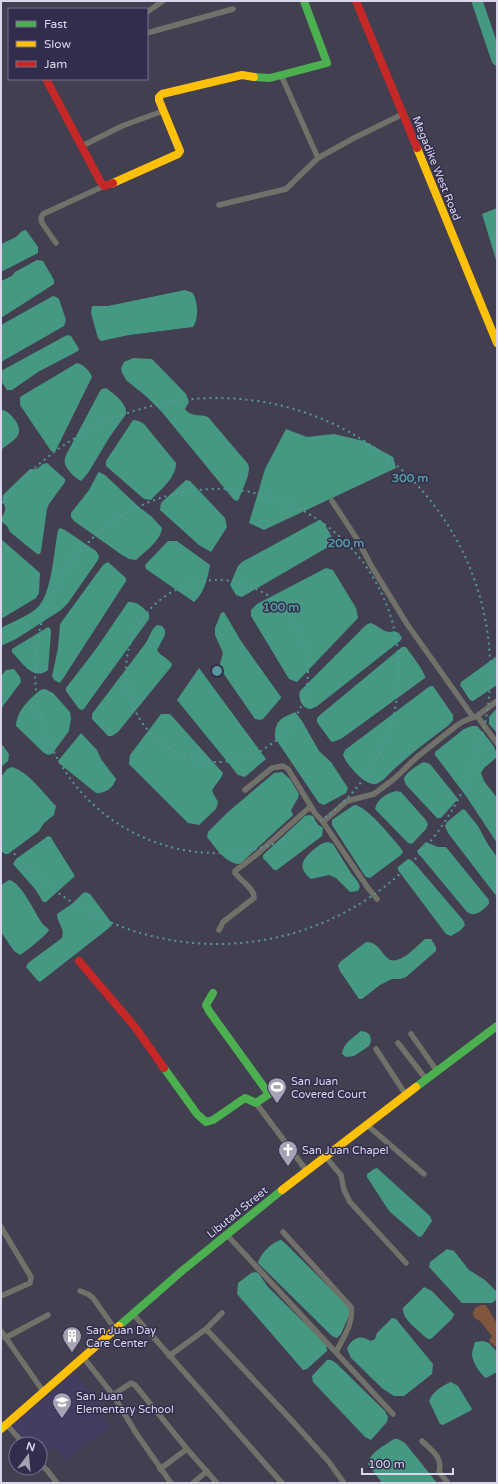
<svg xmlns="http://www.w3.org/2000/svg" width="498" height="1484" font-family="'Varela Round',sans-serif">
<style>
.built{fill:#443c61}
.green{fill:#82563e}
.water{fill:#459882}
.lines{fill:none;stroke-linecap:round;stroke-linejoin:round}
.river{stroke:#459882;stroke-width:11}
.street{stroke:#71716a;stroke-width:5.5}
.fast{stroke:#4caf50;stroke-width:8}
.slow{stroke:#ffc107;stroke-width:8}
.jam{stroke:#c62828;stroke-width:8}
.ring{fill:none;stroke:#56989a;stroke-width:2;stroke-dasharray:2 4}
.labels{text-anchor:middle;stroke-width:3;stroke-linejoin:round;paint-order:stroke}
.street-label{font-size:11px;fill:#dad7ec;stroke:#332d4d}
.poi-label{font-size:11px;fill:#dad7ec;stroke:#332d4d;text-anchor:start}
.centre{fill:#56989a;stroke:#332d4d;stroke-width:2}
.ring-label{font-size:12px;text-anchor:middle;font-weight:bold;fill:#56989a;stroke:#332d4d;stroke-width:3;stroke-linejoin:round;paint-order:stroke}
</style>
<rect width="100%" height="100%" fill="#423f50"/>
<!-- built -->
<path class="built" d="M74 1372 102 1408 98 1411 110 1427 64 1460 54 1447 40 1458V1444H26L11 1426Z"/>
<!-- green -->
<path class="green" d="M481 1305H486L497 1324V1345L495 1347 489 1341 492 1336 480 1321 474 1318 473 1313 475 1308Z"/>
<!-- water -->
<path class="water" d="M497 208V263L482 214Z
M26 230 38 247V253L1 272V244L16 237 22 231Z
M37 260 43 261 54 280V284L1 318V281L12 276 15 272Z
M185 290 193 293C198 303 199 318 193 327L129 335 101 341 98 338 91 313 92 306H108Z
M53 296 56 297 59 299 66 320 64 326 1 362V325Z
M67 335 71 336 79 349 78 351 38 372 12 390H7L1 381V371Z
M133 358 152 359 186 394 189 402 185 409C190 417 201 414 208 417L248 464C252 472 242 490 239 499L237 501 234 500 161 411 147 397 127 381 122 373 121 368 124 362Z
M77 363C83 364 90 371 92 377L55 452 51 451 20 405V397Z
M106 388C114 394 128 404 126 414L109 438 88 473 81 481C75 478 67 470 65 464 64 461 65 458 66 455L100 391 102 389Z
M3 410C9 412 11 415 15 420 26 436 13 440 1 450V411Z
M133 420 139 421 144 424 176 463C176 478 161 489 151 500L144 499 106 466V461Z
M286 429 307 437 334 434 364 441 393 457 396 468 264 530 249 523 265 469Z
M47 463 65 479V482L49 504 47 509 41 551 40 554H37L10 532 7 526 2 522 1 518C11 505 0 506 3 495L30 469H37L43 464Z
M99 472 105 475 140 508 151 516 162 528C161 540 145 552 136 560L129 559 122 555 74 521 71 517V513L89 490 98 473Z
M186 480 190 481 225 518 227 527 211 552 199 545 160 510 161 503Z
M319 520 324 523 335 543 242 597 236 595 230 585 238 566 242 562Z
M60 528 65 530 96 551 99 556 98 560 68 603 61 610 16 639 1 646V628C12 622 26 617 36 609 52 596 54 550 58 530Z
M1 539 40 573 39 593 36 598 1 619Z
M168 541H177L210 565C208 577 204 594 194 602L146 569 145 565Z
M108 562 126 578V581L64 677 60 683 54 680 52 676 58 648 60 624 103 565Z
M326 568 333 570 356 608 358 618 297 682 289 679 251 616V610L257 604Z
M128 602C137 601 143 607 149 614V619L83 710 79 709 66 691V688L96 649Z
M224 612 241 641 281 697V698L263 719 260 720 255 719 219 667 223 653 215 635V628L221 613Z
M370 623C379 625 384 635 394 631L399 633 402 638 400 641 316 707C314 707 312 709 310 709 301 708 298 697 300 691L366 625Z
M157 625 162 626 165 630V635L157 650C160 656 168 658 172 664L171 667 118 732 112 736H108L92 719V714L145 644C150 637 150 631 157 625Z
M48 627 50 628 51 632 48 670C33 682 21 661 12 652V649Z
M402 647H406C413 657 420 665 425 676V678L341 739 332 742 330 740 317 722V718L320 715Z
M497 656V685L473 701 470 700 460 685 461 682Z
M199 668 266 759 245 777 238 775 177 700Z
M14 669 20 677 21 682 3 706 1 711V676L6 670Z
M430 686H433L453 715V720L449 725C429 740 409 755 391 772 387 776 382 782 376 784 365 786 346 764 343 755L345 750Z
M45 689 53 693 70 712 71 718 69 731 52 754 48 755 44 753 16 726C17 710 29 700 40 690Z
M497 708V733L489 724V717Z
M295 712 302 721 319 751 331 762 348 788 346 793 324 805 319 803 275 738C275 720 280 719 295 712Z
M161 714H170L223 773C221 780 215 784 212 791L218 802 216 809 199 825 188 823 129 764 130 755Z
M472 726H477C484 734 497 746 497 757L484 768 481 773 484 781 497 798V843L466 796 435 755V752L464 729Z
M81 733 97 750 101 759 116 779C113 788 105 794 96 793L60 764 58 761Z
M1 743 9 754 8 761 1 767Z
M424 762 430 764 458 799 441 818H437L407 786C406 784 404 782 404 779 404 774 420 763 424 762Z
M12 767C30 773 43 793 56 806L54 815 44 823 39 831 8 854H5L1 851V777L7 769Z
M282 772 290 779 299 794 298 798 291 810 293 815 291 817 242 862 239 864C225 863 215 847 207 837L208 832 228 812 274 773Z
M396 791 401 792 425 819 428 824 426 829 412 844 408 843 375 809C377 799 387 793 396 791Z
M354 805C366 805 391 837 400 847L403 852 401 855 370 878 366 877 363 873 332 825V820Z
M463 809 465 810 478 826 487 843 497 857V897L448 833 445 826 447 822Z
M309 815 313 816 317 824 323 828 322 836 277 870H274L263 858V855L305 816Z
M48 836 51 837 53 841 75 876 46 902H43L35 889 13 864 16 859Z
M328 842 333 844 351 873 358 882 360 887 358 891 350 892 336 878 329 875 311 879C298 868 301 861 312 851 318 846 321 843 328 842Z
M426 842 438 847H446L489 900V904C482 910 477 918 467 912L418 853 417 851Z
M408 859 411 860 416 865 463 920 465 925 461 930 451 936 446 934 398 870V867Z
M9 880C21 882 35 913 42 923 44 926 47 927 49 930 47 935 25 952 20 955L14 951 1 932V885Z
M86 892 90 894 111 922 112 925 109 928 40 982 38 981 26 967 28 963 62 938C65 927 57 924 57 914L73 903 83 893Z
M425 939H431L436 947V951L406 977 400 979H392L380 985 362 999H359L340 971 338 966 340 962 366 942C382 941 383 964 397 960 407 957 417 946 425 939Z
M361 1031 366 1032 370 1035 371 1041 369 1046 354 1056 346 1057 342 1054C343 1043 353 1038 361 1031Z
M377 1168 430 1216 432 1221 422 1236 419 1237 389 1211 367 1177V1174L374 1169Z
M281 1240 285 1243 348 1306 350 1313 341 1334 337 1338 332 1336 258 1263C260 1254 272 1242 281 1240Z
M447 1249 454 1251 469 1270 485 1280 497 1292V1299L492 1303H462L429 1267 430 1262Z
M256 1272 259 1274 268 1287 326 1344 327 1351 307 1369 303 1370 237 1294 238 1283 251 1273Z
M424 1287 432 1291 454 1314 452 1319 431 1339H428L424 1336C417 1329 402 1319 403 1308Z
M392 1318 396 1319 433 1364 432 1374 404 1396H394L383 1389 351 1358 347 1349C350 1342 356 1336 364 1338 367 1339 369 1340 371 1341L375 1339 377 1333Z
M483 1341 489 1343 497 1352V1372L486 1378C480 1374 473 1363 472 1355 472 1351 474 1346 475 1342Z
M327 1360H331L336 1363 385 1411 388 1417 387 1422 371 1440 365 1437 313 1382 312 1376Z
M451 1382 458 1386 472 1409 470 1411 443 1425 440 1424 429 1401C432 1392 443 1385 451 1382Z
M394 1439H398L405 1443 437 1483H382L368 1464C370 1452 384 1446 394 1439Z"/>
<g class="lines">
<!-- river -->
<path class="river" d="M477 1 497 60"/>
<!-- street -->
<path class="street" d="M147 12 163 1
M147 33 233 9
M281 75 318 158
M82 146 122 126 163 111
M219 205 286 189 318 158 354 138 403 114
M56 243 42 223 41 218 43 214 104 186
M332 501 357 539 372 567 407 624 473 717
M477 716 497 743
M245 790 272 768 283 766 288 769 315 813 323 822 347 801 374 794 394 779 417 757 456 726 464 721 477 716 497 701
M323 822 368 888 377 899
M219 930 223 922 254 898C255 889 240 880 235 873V871L256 855 311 806
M411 1034 437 1071
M398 1043 426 1079
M376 1049 406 1095
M256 1103 306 1170
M367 1125 424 1174
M324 1155 341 1175 344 1190 350 1202 406 1263
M1 1227 31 1277 30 1283 1 1296
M283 1232 351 1307C354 1323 343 1338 336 1352
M227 1235 393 1414
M80 1291 88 1294 93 1298 115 1329
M133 1314 282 1483
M206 1329 222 1313
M1 1331 43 1391
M5 1338 48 1315
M169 1356 206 1329 295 1424 329 1462 344 1483
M83 1357 113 1395 136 1433 171 1483
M113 1395 131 1383 135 1385 187 1449 217 1483
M6 1424 24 1444
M422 1441C432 1451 443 1457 439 1472L448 1483
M40 1464 47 1470 57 1483
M160 1469 187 1449
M193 1483 207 1471"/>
<!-- fast -->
<path class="fast" d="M254 77 270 78 327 63 304 1
M164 1068 197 1114 206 1122 213 1120 245 1098 256 1103 269 1094 209 1011 206 1005 213 993
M416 1087 497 1026
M119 1326 183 1270 282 1190"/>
<!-- slow -->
<path class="slow" d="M417 148 497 343
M113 183 178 154 180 151 159 100V97L162 94 242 75 254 77
M282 1190 416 1087
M1 1429 119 1326"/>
<!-- jam -->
<path class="jam" d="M356 1 417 148
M46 79 100 181 104 186 113 183
M79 961 135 1027 164 1068"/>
</g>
<!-- distance rings -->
<g class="ring">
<circle cx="217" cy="671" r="91"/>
<circle cx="217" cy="671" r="182"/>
<path d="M2 503A273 273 0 1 1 2 839"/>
</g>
<!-- icons -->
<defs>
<symbol id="stadium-pin" viewBox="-11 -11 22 30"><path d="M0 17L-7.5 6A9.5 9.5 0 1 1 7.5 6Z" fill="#a5a2b5" stroke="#332d4d"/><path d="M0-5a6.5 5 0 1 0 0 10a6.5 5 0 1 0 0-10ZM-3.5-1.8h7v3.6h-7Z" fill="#fff"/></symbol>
<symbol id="church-pin" viewBox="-11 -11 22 30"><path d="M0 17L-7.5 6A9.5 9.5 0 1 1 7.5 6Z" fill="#a5a2b5" stroke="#332d4d"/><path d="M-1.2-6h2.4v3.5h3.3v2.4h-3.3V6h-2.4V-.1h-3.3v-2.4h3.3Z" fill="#fff"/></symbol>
<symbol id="building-pin" viewBox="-11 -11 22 30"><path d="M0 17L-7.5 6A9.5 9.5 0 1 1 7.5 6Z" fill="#a5a2b5" stroke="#332d4d"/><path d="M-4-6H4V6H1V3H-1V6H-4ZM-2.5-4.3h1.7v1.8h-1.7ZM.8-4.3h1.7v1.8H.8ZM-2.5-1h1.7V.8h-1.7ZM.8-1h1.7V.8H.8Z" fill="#fff"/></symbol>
<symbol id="school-pin" viewBox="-11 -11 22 30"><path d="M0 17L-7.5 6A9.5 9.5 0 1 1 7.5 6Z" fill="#a5a2b5" stroke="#332d4d"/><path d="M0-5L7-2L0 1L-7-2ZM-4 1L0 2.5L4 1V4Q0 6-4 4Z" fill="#fff"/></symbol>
</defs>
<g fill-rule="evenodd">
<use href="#stadium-pin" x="266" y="1076" width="22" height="30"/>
<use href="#church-pin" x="277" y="1139" width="22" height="30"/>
<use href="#building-pin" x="61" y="1325" width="22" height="30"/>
<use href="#school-pin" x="51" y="1391" width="22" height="30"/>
</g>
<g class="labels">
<!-- street labels -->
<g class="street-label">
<text transform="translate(437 168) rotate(68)" y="4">Megadike West Road</text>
<text transform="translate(237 1212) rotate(-39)" y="4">Libutad Street</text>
</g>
<!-- poi labels -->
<g class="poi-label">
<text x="291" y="1085">San Juan<tspan x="291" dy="13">Covered Court</tspan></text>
<text x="302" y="1154">San Juan Chapel</text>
<text x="86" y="1334">San Juan Day<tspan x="86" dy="13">Care Center</tspan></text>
<text x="76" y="1400">San Juan<tspan x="76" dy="13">Elementary School</tspan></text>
</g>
</g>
<circle cx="217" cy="671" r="6" class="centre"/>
<g class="ring-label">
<text x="410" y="482">300 m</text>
<text x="346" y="547">200 m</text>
<text x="281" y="611">100 m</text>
</g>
<!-- border -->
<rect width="498" height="1484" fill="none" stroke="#dad7ec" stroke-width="4"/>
<!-- legend -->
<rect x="8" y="8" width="140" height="72" fill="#332d4d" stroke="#76718d"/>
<rect x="16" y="21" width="20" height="6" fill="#4caf50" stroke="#76718d"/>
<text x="44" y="28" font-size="12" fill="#dad7ec">Fast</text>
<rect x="16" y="41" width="20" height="6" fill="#ffc107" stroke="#76718d"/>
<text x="44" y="48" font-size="12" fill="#dad7ec">Slow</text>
<rect x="16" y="61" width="20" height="6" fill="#c62828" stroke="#76718d"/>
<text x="44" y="68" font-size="12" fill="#dad7ec">Jam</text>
<!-- north arrow -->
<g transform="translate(28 1456) rotate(16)"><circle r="19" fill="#332d4d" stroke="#76718d"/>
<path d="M0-3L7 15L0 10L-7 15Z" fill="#a5a2b5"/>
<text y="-6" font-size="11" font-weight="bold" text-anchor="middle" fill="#dad7ec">N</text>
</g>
<!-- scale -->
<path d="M362 1468v6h91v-6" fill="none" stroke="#dad7ec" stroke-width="2"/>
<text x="368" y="1468" font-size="12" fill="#dad7ec" stroke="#332d4d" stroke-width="3" paint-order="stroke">100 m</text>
</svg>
